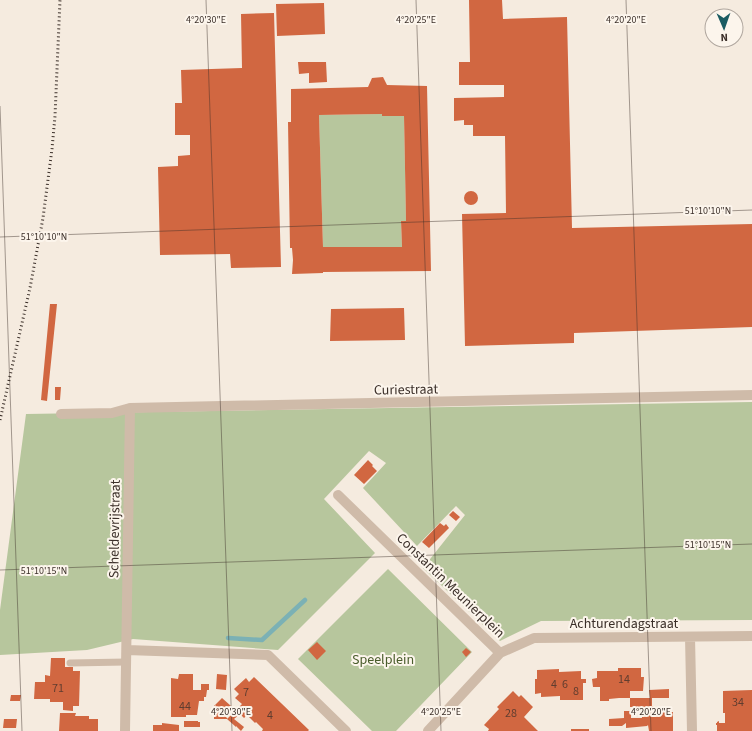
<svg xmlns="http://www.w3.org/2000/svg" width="752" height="731" font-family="'Source Sans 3',sans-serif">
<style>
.green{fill:#b7c69d}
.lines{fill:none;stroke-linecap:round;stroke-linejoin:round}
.stream{stroke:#7bb1b5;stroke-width:4.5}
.building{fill:#d16741;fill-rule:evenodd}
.service{stroke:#cfbba9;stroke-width:7}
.minor{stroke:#cfbba9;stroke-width:10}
.rail{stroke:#3b2f29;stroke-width:3;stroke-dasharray:1 3;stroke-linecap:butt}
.ticks{fill:none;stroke:#3b2f29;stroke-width:1;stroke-opacity:0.45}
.labels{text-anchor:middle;stroke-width:4;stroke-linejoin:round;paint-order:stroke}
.number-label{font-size:12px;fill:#603d2f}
.street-label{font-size:14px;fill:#3b2f29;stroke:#fcf5ec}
.park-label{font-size:14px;fill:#495c2b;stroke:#fcf5ec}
.ticks-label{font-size:10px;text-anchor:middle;fill:#3b2f29;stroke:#fcf5ec;stroke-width:4;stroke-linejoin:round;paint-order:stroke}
</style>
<rect width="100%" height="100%" fill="#f5ebdf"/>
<!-- green -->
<path class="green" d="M382 114V116H404L406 221 401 222 402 247H323L319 115Z
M752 402V620L541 621 500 641 423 568 465 515 456 506 417 546 363 488 386 463 369 451 324 499 375 553 278 650 133 639 87 650 0 655V610L26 414Z
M388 569 472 652 396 731H372L298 659Z"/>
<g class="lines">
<!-- stream -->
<path class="stream" d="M228 638 262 640 305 600"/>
</g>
<!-- building -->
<path class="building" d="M469 0H502L503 19 567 17 572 228 752 224V327L574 333V343L465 346 462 214 506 213 505 136H473V125H464V120L454 121V98L504 97V85H459V62H470Z
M324 3 325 34 277 36 276 4Z
M274 13 281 267 231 268 230 254 160 255 158 167 178 166V156L190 155V135H175V103H182L181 70 242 68 241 14Z
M298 62H326L327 82 309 83V73L299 74Z
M383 77 387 85 427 86 431 271 323 272V273L292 274 293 260 292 248H290L288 122H291V89L368 87 372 78ZM382 114V116H404L406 221H401L402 247H323L319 115Z
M464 198a7 7 0 1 1 14 0a7 7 0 1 1-14 0Z
M50 304H57L47 401 41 400Z
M404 308 405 340 330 341 331 309Z
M55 387H61L60 400H55Z
M368 460 373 465 372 466 377 471 364 484 354 475Z
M453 511 460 517 456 521 449 515Z
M440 523 444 526 446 524 449 528 429 548 422 542Z
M317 642 326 651 317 660 308 650Z
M466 648 471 652 466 657 462 652Z
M51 658H65V667H73V671H80L79 706H73V711L63 710V702H50V699H34L35 682H45V675L50 676Z
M618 668H641V677H644L643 691H630V698H619L609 699V701H600V687H593L592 679 597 678V671H618Z
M559 669V672L581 671V679H586V683H583V700H560V696L541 697V693L535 694V679H537V670Z
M179 674H193V690H201V684H209V690H207L206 697H204V701H199L197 715H186V717H171V678L178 679Z
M217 674 227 675 226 690 216 689Z
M254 677 309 730 308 731H262L263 729 256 722 255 723 247 715 244 718 240 714 234 719 244 727 241 731 236 726V727L227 719 242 704 235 698 239 694 234 689 246 678 249 682Z
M669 689V698H652V706H654V709H669V712H673V731H649L648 725 647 726 626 728V723L622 726H609V719L624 718V711H631V718H642L641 707H630V698H650L649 690Z
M752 690V731H717V725H716V723H717V722L719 721V723H725V713H723V691Z
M513 691 519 697 521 695 533 707 524 717 538 731H488L489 729 484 725 499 709 497 707Z
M11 695H21L20 701H10Z
M222 698 231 706 223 713 215 705Z
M214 705 228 719H214Z
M60 713H76L75 716H89V719H98V731H59Z
M4 719H17L16 728H3Z
M184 721H198V722H200V727H184Z
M162 723 179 725V731H153V725H162Z
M571 729H589V731H571Z"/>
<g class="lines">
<!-- service -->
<path class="service" d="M70 663 126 662"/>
<!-- minor -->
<path class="minor" d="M61 414 112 413 130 408 752 395
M338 495 500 653
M690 637 692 731
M127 650 268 655 346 731
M125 731 130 408
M428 731 500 653 534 638 752 636"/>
<!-- rail -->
<path class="rail" d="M0 420 30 288 43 218 52 149 55 116 60 0"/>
</g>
<!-- ticks -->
<path class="ticks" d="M206 0 232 731M416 0 441 731M626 0 651 731M0 106 22 731M0 237 752 210M0 570 752 544"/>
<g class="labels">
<!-- number labels -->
<g class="number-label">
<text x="624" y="683">14</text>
<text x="554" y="688">4</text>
<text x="565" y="688">6</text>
<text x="58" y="692">71</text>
<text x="576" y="695">8</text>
<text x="246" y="696">7</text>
<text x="738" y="706">34</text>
<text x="185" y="710">44</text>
<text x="511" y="717">28</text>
<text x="270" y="719">4</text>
</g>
<!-- street labels -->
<g class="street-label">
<text transform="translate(406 389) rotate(-1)" y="5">Curiestraat</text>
<text transform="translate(114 529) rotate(-89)" y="5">Scheldevrijstraat</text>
<text transform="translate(451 585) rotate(44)" y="5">Constantin Meunierplein</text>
<text x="624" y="628">Achturendagstraat</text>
</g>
<!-- park labels -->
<g class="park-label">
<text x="383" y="664">Speelplein</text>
</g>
</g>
<g class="ticks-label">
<text x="206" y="23">4°20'30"E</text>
<text x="416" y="23">4°20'25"E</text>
<text x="626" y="23">4°20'20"E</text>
<text x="708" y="214">51°10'10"N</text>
<text x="44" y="240">51°10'10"N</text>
<text x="708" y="548">51°10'15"N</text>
<text x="44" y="574">51°10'15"N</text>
<text x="231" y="715">4°20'30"E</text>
<text x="441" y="715">4°20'25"E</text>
<text x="651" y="715">4°20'20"E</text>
</g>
<!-- north arrow -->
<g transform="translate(724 28) rotate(178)"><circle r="19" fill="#fcf5ec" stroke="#afa69e"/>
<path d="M0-3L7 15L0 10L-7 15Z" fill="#1a5b61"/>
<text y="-6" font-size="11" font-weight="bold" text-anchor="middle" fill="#3b2f29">N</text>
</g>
</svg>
